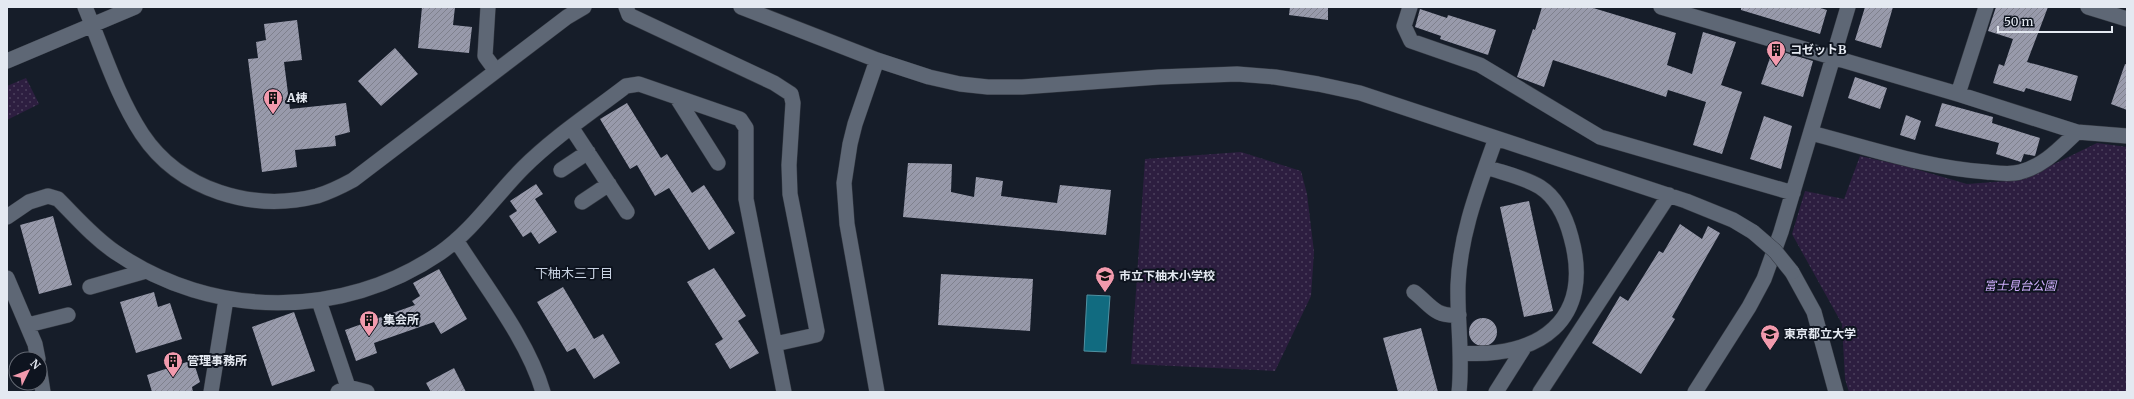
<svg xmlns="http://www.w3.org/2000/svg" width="2134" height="399" font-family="Merriweather,'Noto Sans JP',serif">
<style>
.park{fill:url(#park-dots)}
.water{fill:#116b80;stroke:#5091a2}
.building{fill:url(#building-hatch)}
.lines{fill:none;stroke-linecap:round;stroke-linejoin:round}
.minor-casing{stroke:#343942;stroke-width:16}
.minor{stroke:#5e6775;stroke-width:15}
.minor-bridge-casing{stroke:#343942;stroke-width:16;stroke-linecap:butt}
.minor-bridge{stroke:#5e6775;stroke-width:15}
.labels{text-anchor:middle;stroke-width:4;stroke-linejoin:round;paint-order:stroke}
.poi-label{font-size:12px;font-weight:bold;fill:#e4e9f1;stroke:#0e141f;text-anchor:start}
.park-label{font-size:12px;font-style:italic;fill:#cfaefd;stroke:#0e141f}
.neighbourhood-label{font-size:13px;fill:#c9d3e3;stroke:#0e141f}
</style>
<defs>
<pattern id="park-dots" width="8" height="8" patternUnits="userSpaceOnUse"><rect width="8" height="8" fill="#2d1e40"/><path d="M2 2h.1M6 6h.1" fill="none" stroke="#4b3f5c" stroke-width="1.8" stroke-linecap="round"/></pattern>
<pattern id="building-hatch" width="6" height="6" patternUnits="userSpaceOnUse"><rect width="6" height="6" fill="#989aab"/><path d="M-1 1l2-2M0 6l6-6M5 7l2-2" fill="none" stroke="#7f818d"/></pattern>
</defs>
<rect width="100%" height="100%" fill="#161d29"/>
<!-- park -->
<path class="park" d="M26 78 39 104 7 120V86Z
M2097 143 2127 147V392H1849L1845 379 1842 324 1792 234 1805 191 1844 199 1860 156 1905 166 1967 184 2021 180Z
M1241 152 1301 171 1307 194 1314 252 1311 296 1275 371 1131 364 1145 159Z"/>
<!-- water -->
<path class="water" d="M1087 295 1110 296 1106 352 1084 351Z"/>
<!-- building -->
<path class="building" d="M422 7H455L453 25 472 27 469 53 418 48Z
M1290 7H1328V20L1289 15Z
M1542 7H1590L1676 33 1667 65 1692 74 1703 32 1736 42 1721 85 1742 92 1722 154 1693 145 1706 102 1668 90 1666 97 1553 60 1544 87 1517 77 1533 29 1535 30Z
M1741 7H1817L1827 10 1820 34 1741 10Z
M1865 7H1893L1881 48 1855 40Z
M1996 7H2048L2027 62 2078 76 2071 101 2026 88 2024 92 1993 83 1999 64 2004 66 2013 39 1988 31Z
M1420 9 1447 18 1448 15 1496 30 1488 55 1440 39 1441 36 1415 27Z
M297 20 302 60 284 62 290 109 346 103 350 132 335 136 336 146 295 150 297 167 262 172 248 59 258 58 256 42 266 40 264 24Z
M395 48 418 74 381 106 358 81Z
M1773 49 1813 61 1803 97 1761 84Z
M2125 64H2127V110L2111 104Z
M1855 77 1887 88 1880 109 1848 98Z
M627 103 661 158 667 154 692 193 704 185 735 233 709 250 669 188 655 196 637 165 630 169 600 119Z
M1942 103 1993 117 1992 123 2040 138 2035 156 2024 154 2021 162 1996 154 1999 143 1935 126Z
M1906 115 1921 121 1915 140 1900 135Z
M1764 116 1792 126 1781 169 1750 159Z
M908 163 952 164 951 192 974 197 976 177 1003 181 1001 196 1057 203 1060 185 1111 190 1106 235 903 217Z
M536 184 543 194 535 199 557 232 539 244 531 232 523 237 509 216 517 211 510 201Z
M1529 201 1553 311 1524 317 1500 207Z
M53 216 72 285 39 294 20 225Z
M1680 224 1702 239 1708 226 1720 233 1672 317 1675 319 1641 374 1592 343 1620 296 1628 301 1659 251 1663 253Z
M714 268 746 316 738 321 759 353 730 369 715 344 723 339 687 282Z
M439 269 467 319 441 334 434 322 374 343 377 353 356 361 345 330 415 305 412 301 420 296 413 283Z
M941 274 1033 279 1030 331 938 325Z
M563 287 594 339 603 334 620 363 594 379 575 348 567 352 537 302Z
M154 292 158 307 170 303 182 339 136 353 120 302Z
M294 312 315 371 272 386 252 327Z
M1469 332a14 14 0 1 1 28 0a14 14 0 1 1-28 0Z
M1421 328 1438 392H1398L1383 338Z
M193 360 200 382 192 387 193 392H152L147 375Z
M454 368 466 392H431L426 383Z"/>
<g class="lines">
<defs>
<path id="minor" d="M85 7C103 50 117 96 142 134 180 191 253 212 317 196 330 192 342 186 353 180L567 17 584 7
M488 7 485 56 496 71
M626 7 629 15 774 83 791 94 793 103 789 165 790 194 817 331 816 335 775 344
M741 7 877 60 929 77 960 84 988 87H1022L1159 77 1237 74 1275 77 1318 84 1360 93 1686 201 1733 220 1753 232
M1410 7 1404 26 1411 41 1480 65 1600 137 1793 193
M1661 7 1958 94 2077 132 2127 136
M2088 7 2127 19
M877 60 855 124 850 144 844 183 847 224 877 392
M7 61 135 7
M1958 94 1986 7
M677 98 718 163
M571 127 627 212
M1811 133C1869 148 1927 168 1987 172 1997 173 2010 175 2020 172 2044 166 2060 148 2077 132
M561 170 588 152
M582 202 609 184
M7 217 29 202 48 196 58 199C76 217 93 237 115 252 212 319 342 320 440 253 473 230 495 196 523 168 554 137 591 113 626 86L639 84 740 119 746 128V199L784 392
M456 240C485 286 528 340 543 392
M1792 272 1814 312 1836 392
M7 278 35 344 38 359
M90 287 146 271
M1414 292C1431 305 1434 317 1459 315
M319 301 348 387
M28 325 68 315
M1461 353C1539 359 1594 320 1571 237 1566 218 1557 198 1540 187 1524 177 1503 173 1486 167
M40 373 43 392
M211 392 226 299
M338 392 348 387 367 392
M1459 392C1463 356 1457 321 1458 285 1460 233 1479 186 1496 138
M1496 392 1525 346
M1540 392 1669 195
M1695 392 1749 307 1764 279 1781 232 1848 7"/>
</defs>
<!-- minor casing -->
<use href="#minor" class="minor-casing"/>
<!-- minor -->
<use href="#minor" class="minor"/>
<defs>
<path id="minor-bridge" d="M1753 232 1775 251 1792 272"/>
</defs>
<!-- minor-bridge casing -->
<use href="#minor-bridge" class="minor-bridge-casing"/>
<!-- minor-bridge -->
<use href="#minor-bridge" class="minor-bridge"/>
</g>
<!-- icons -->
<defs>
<symbol id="building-pin" viewBox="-11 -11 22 30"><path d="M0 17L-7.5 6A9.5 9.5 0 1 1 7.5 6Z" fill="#f29aad" stroke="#0e141f"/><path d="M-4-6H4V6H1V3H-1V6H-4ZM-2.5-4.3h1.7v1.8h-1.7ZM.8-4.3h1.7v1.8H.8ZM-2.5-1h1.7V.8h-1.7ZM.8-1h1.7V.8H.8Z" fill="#111"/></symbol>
<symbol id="school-pin" viewBox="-11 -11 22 30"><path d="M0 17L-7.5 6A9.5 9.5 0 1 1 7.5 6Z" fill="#f29aad" stroke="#0e141f"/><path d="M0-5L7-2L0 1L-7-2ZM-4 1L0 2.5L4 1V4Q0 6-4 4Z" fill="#111"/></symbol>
<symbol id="university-pin" viewBox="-11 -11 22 30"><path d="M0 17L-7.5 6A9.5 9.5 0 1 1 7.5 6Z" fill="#f29aad" stroke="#0e141f"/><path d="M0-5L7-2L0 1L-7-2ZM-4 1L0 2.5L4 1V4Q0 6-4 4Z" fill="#111"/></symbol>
</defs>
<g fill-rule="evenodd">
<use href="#building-pin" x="1765" y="39" width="22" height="30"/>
<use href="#building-pin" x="262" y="87" width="22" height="30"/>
<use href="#school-pin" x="1094" y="265" width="22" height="30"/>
<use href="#building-pin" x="358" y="309" width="22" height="30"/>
<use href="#university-pin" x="1759" y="323" width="22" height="30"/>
<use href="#building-pin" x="162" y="350" width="22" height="30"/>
</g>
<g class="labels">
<!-- poi labels -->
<g class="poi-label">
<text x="1790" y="54">コゼットB</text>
<text x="287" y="102">A棟</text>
<text x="1119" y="280">市立下柚木小学校</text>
<text x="383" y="324">集会所</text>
<text x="1784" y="338">東京都立大学</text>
<text x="187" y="365">管理事務所</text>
</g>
<!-- park labels -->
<g class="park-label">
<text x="2020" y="290">富士見台公園</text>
</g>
<!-- neighbourhood labels -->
<g class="neighbourhood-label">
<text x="574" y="278">下柚木三丁目</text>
</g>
</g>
<!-- border -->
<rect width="2134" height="399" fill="none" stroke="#e4e9f1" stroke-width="16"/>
<!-- north arrow -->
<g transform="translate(28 371) rotate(47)"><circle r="19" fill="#0e141f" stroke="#646973"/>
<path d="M0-3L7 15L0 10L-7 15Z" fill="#f29aad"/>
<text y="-6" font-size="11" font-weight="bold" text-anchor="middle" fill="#e4e9f1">N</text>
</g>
<!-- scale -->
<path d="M1998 26v6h114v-6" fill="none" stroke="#e4e9f1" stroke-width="2"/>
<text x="2004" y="26" font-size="12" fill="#e4e9f1" stroke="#0e141f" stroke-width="3" paint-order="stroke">50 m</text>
</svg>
